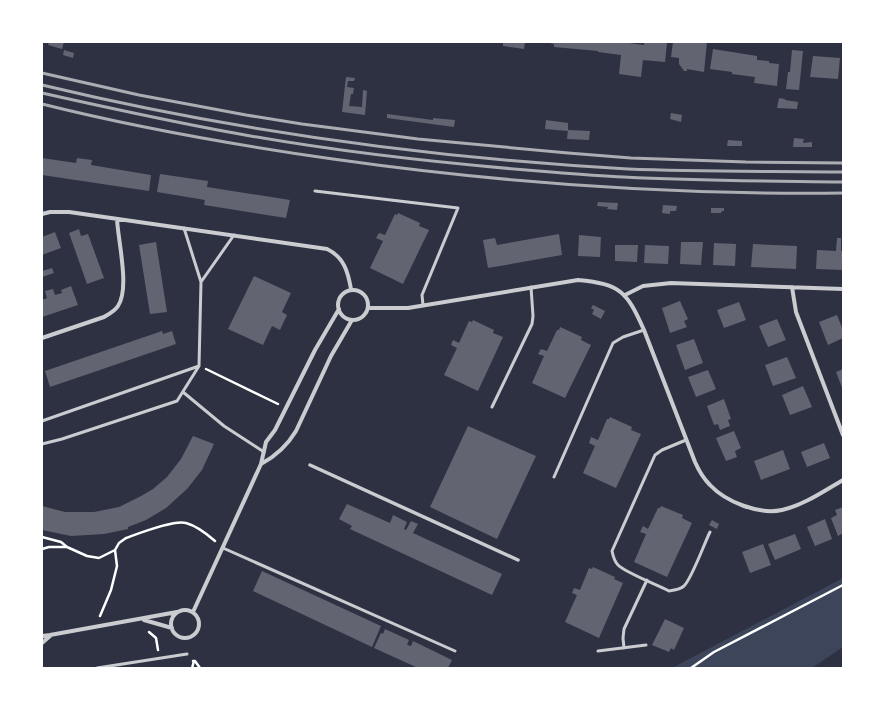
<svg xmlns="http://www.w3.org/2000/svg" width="885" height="710" font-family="Georgia,serif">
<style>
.green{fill:#3c4559}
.building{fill:#626471}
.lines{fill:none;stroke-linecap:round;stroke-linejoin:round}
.path{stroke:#fff;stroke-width:2.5}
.service{stroke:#caccd0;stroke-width:3}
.pedestrian{stroke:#caccd0;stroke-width:3.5}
.minor{stroke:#caccd0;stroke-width:4}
.rail{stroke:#abadb3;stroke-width:3}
</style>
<rect width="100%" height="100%" fill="#2d3142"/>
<!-- green -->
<path class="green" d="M843 578V647L812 668H672Z"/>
<!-- building -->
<path class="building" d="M49 42H64L62 49 48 45Z
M503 42H525L524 49 503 46Z
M545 42H622L644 45V42L667 43 665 62 643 60 641 77 619 74 621 55 598 52V51L554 47V44Z
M673 42H707L704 72 687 69V71H684L679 64V58L671 57Z
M713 49 757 56V60L769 61V63L779 64 777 86 754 83 755 77 732 74V72L710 69Z
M64 50 74 53 73 58 63 55Z
M792 50 803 51 799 90 786 89 788 72H790Z
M813 56 840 58 838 79 810 77Z
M346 77 355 78 354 81H348L347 87 354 88 353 94H351L349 106 362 107 363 90 367 91 365 115 342 112Z
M779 98 785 99V100L798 102 797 109 777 108Z
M671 113 682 115 681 122 670 119Z
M387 114 433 120V118L455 120 454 127 387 118Z
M546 120 568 123V131L545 129Z
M568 130 590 131 589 140 567 139Z
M794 138 804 139 803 143 812 142V147H793Z
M728 140 742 141V146H727Z
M42 158 76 163 77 158 92 160 91 165 151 175 149 191 42 175Z
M160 174 208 181 207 187 290 200 286 218 204 205 205 200 157 192Z
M598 202 618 203 617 210 607 209 608 207 597 206Z
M663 205 677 206 676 211H670V214L662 213Z
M711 208H724V211H722L721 213H711Z
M398 213 420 223 419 226 429 230 403 284 370 268 383 241 376 238 379 233 385 235 395 214 397 215Z
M79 229 81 236 88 234 104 278 87 284 69 233Z
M55 232 61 248 42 255V237Z
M559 234 562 255 488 268 483 240 495 238 497 245Z
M579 235 601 237 600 257 578 256Z
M837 238H841V251H843V270L816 269 817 250 836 251Z
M156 242 167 312 150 314 139 245Z
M681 242H703L701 265 680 264Z
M714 243 736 244 735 266 713 265Z
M753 244 797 246 796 269 751 267Z
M615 245H638L637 262 615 261Z
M645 245 669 246 668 264 644 263Z
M52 268 54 273 42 277V271Z
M254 276 291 293 282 312 287 315 280 330 272 326 263 345 228 329Z
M71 286 78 305 42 317V300L47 298 45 291 53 289 55 295 62 293 61 290Z
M680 301 688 319 684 321 687 327 670 333 662 308Z
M739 302 746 320 724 328 717 310Z
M593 305 605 311 601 319 592 314 594 310 591 308Z
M837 315 843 330V338L828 345 819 322Z
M777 319 786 340 768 347 759 326Z
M473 320 494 330 493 333 503 337 478 391 444 375 457 348 451 345 453 340 459 343 469 321 472 322Z
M560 327 582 337 581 340 591 345 565 398 532 383 544 356 538 354 541 349 547 351 557 330H559Z
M162 331 163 334 172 331 176 344 50 387 45 371Z
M694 339 703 363 685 370 676 345Z
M787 357 796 378 773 386 765 365Z
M843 369V390L836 372Z
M708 370 716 389 696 397 688 377Z
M803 386 812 407 790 415 782 395Z
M724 399 731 419 728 420 730 426 720 430 718 424 714 425 707 406Z
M610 417 632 427 631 430 641 434 616 488 583 473 595 446 589 443 591 437 598 440 607 419H609Z
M468 426 536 456 497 539 430 507Z
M734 431 741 448 735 451 737 457 726 461 716 438Z
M193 436 214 444 202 470 187 489 166 508 146 520 128 527V529L104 534 71 536 42 530V506L65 512H94L119 507 141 496 153 489 167 477 181 459Z
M824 443 830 458 807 467 801 452Z
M783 450 790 469 761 480 754 461Z
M347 504 390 523 393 515 407 522 404 529 406 530 411 521 418 524 413 533 502 574 492 595 350 529 352 526 339 519Z
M661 506 683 515 682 518 692 523 667 577 634 562 646 534 640 532 643 526 648 529 658 508H660Z
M843 507V533L838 536 831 518 837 515 835 510Z
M825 519 832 539 815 546 807 527Z
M712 520 719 524 717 529 709 525Z
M795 534 801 549 775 560 768 544Z
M763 544 771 565 750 573 742 552Z
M593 567 615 577 614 579 623 583 599 638 565 622 577 595 572 593 574 588 580 590 589 568 592 569Z
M262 571 381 626 372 647 253 591Z
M665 619 684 628 674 650 671 648 669 652 652 645Z
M385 629 409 640 407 645 411 646 413 641 452 660 448 668H418L374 648 381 633 383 634Z"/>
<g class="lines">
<!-- path -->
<path class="path" d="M206 369 278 404
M42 537 61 542 67 547
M42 549 49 547H67L87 556 99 558 115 550
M100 616 111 590 117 566 115 550 119 543 126 538C140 533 173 520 186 523 197 526 207 534 215 541
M149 632 156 638 158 650
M193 661H195L200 668
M192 668 194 661
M691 668 714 652 843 585"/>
<!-- service -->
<path class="service" d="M315 191 458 208 422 295 423 305
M184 228 201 282
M183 392 224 426 264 452
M492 407 532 324 533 316 531 287
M42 421 199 366
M686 440 662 450 655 455 612 551C613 556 614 561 618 565 626 573 658 585 669 591 675 590 679 590 684 586 692 578 704 544 710 532
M42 444 62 439 177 401 199 366 201 282 234 235
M554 477 613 343 623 337 644 330
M223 548 455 651
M624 648 623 638 624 629 647 580
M598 651 646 645
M97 668 187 654"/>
<!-- pedestrian -->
<path class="pedestrian" d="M310 465 518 560"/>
<!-- minor -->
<path class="minor" d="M42 214 50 212H69L327 249C344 257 348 272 351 289
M792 287 796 312 843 435
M338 305a15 15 0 1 1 30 0a15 15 0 1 1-30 0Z
M625 295 643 286 671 283 843 289
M368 308H408L578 280C621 284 627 292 644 330L695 462C699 471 703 478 710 485 726 502 759 515 782 510 804 505 824 491 843 480
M42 338 104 317C109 314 115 311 118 306 130 288 118 241 117 219
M261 464C276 456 287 446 296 431L331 356 352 320
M171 624a14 14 0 1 1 28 0a14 14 0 1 1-28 0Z
M193 612 261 464 266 442 275 430 315 350 339 309
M144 620 172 628
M42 636 50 635 177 612
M42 643 50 636"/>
<!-- rail -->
<path class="rail" d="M42 73 139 95 246 115 302 124 418 139 568 153 631 158 746 162 843 163
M42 85C234 131 431 158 628 169 699 172 771 171 843 172
M42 93C109 108 177 123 245 135 346 153 448 164 551 172 575 174 600 176 624 177 697 181 770 181 843 182
M42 104C138 128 235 145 333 159 502 183 672 195 843 193"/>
</g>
<!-- border -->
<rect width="885" height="710" fill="none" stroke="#ffffff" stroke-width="86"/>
</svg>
